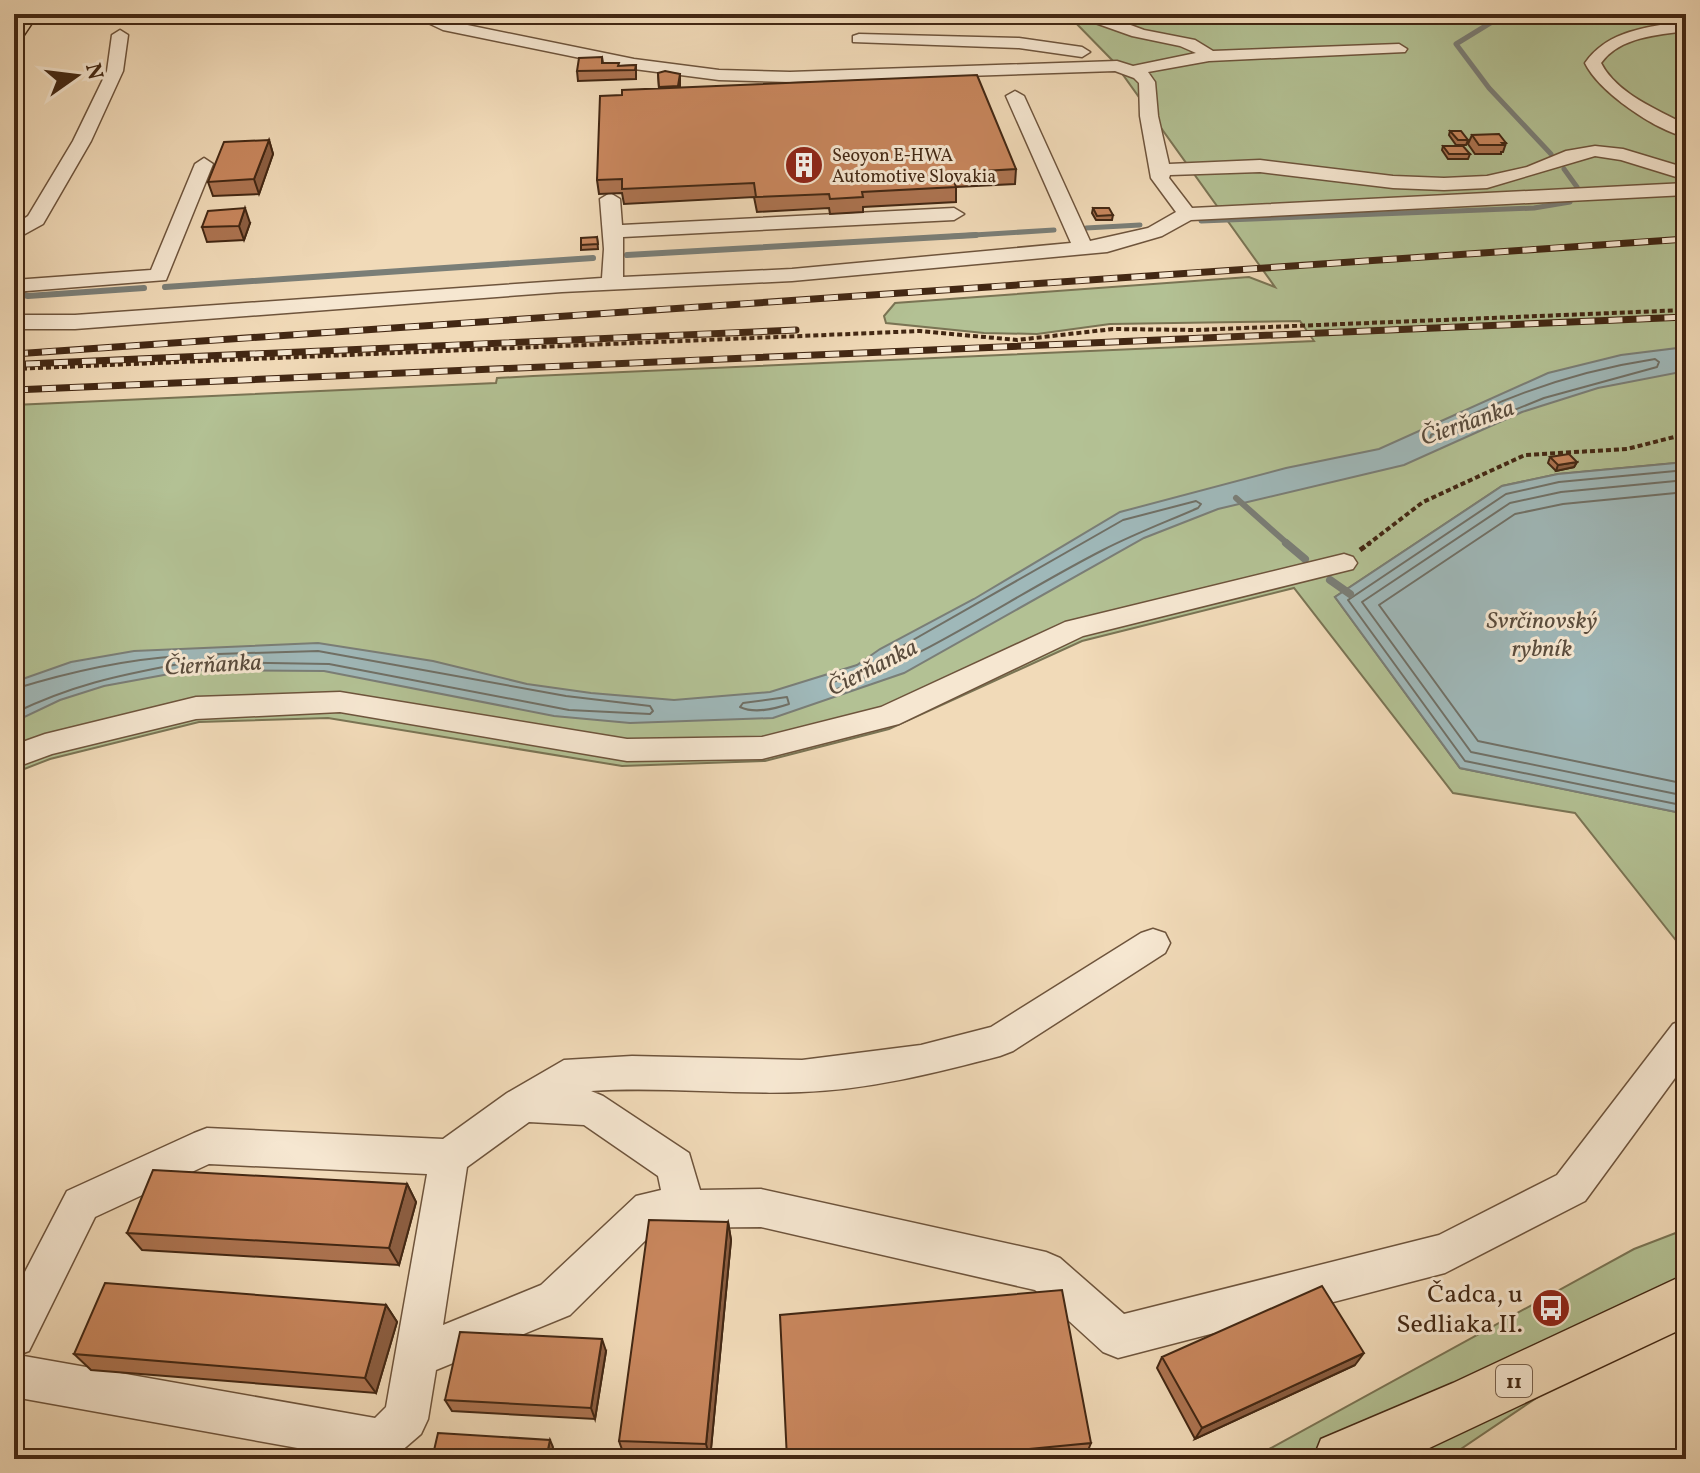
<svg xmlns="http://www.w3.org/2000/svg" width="1700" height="1473" font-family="Vollkorn,serif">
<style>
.green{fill:#b3c194;stroke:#7a7454;stroke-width:2}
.water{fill:#9fb8b9;stroke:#7a7e77;stroke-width:2}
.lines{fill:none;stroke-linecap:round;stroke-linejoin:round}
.shore{stroke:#707066;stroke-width:2}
.stream-far2{stroke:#7a7e77;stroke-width:5}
.stream-far1{stroke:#7a7e77;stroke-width:6}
.stream{stroke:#7a7e77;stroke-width:8}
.minor-casing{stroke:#6e543c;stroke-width:3}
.major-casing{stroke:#422713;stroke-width:3}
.highway-casing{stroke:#422713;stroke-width:3}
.path-far1{stroke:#422713;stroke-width:4;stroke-dasharray:5 3;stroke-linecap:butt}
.path{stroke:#422713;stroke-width:5;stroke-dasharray:6 4;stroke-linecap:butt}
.minor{fill:#f6e7d1;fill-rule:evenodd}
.major{fill:#f1dab8;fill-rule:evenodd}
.highway{fill:#f1dab8;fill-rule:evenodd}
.rail-casing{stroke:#422713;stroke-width:7}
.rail{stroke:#f6e7d1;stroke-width:5;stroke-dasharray:14;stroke-linecap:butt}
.wall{fill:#ac7350;stroke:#422713;stroke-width:2}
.shaded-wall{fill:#8c5e41;stroke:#422713;stroke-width:2}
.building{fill:#c8865d;stroke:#422713;stroke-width:2}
.labels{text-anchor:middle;stroke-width:6;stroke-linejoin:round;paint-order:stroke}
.far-poi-label{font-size:18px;fill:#422713;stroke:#f6e7d1;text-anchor:start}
.shield{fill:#f6e7d1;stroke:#78614c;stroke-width:2}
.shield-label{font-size:20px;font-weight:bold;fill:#422713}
.water-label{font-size:24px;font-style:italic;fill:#594b3c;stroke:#f6e7d1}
.near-poi-label{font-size:26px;fill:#422713;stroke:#f6e7d1;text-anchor:end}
</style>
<rect width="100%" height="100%" fill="#f1dab8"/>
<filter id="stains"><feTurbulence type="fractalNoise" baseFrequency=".0025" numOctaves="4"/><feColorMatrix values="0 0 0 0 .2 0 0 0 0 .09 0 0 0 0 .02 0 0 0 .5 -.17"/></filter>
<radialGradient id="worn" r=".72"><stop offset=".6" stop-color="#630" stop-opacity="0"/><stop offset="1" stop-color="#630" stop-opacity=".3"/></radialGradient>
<!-- green -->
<path class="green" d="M1067 14H1686V462L1558 474 1502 486 1335 597 1460 768 1686 814V953L1575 813 1453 793 1294 588 1082 641 889 729 765 761 622 766 328 718 199 722 50 759 14 773V405L496 383 497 378 533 376 1314 341 1300 321 1110 324 1037 334 984 333 886 323 884 316 895 303 1249 277 1275 287 1113 61Z
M1686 1229V1297L1446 1459H1251L1634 1249Z"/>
<!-- water -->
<path class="water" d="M1686 347V371L1598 388 1522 412 1404 465 1218 509 1144 538 904 673 773 718 630 723 554 716 324 671 191 670 104 686 60 700 14 722V682L71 662 134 651 318 643 433 661 527 684 591 693 674 700 770 692 857 665 880 649 974 599 1120 512 1286 468 1379 449 1548 373 1621 355Z
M1686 462V814L1460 768 1335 597 1502 486 1558 474Z"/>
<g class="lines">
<!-- shore -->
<path class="shore" d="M1655 359 1659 362 1657 367 1544 398 1435 442 1430 439 1431 435C1501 397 1576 371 1655 359Z
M1686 470 1559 482 1506 494 1348 600 1465 761 1686 806
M1686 480 1561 492 1510 503 1362 602 1471 752 1686 796
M1686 492 1563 504 1515 514 1379 605 1478 741 1686 784
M1196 501 1201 504 1198 508C1166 522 1134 534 1103 550 1011 597 929 656 832 691L828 689 830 683 861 673 885 656 1123 520Z
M318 651 566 696 650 706 653 711 650 714 569 710 329 664 218 662 214 658 218 654Z
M14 689C69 672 121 660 179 656L183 659 179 664C115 676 73 685 14 713
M787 697 789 704C774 709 755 714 740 707L743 703Z"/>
<!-- stream-far2 -->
<path class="stream-far2" d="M1505 14 1456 44 1489 88 1551 154
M1564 169 1577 187
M1201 221 1534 208 1570 202
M1086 228 1140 225
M942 237 1054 230"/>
<!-- stream-far1 -->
<path class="stream-far1" d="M627 255 976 235
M165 287 593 258
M14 292 28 296 144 288
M1236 498 1289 545"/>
<!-- stream -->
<path class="stream" d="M1286 543 1305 559
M1330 580 1350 594"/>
<defs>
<path id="minor" d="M409 14H430L448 21 634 59 719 70 790 72 1117 61 1133 66 1196 53 1180 46 1132 36 1070 14H1101L1144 30 1195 40 1213 51 1399 44 1407 49 1405 52 1209 61 1148 72 1155 82 1158 116 1169 164 1260 160 1393 176 1444 178 1487 176 1527 167 1566 151 1595 146 1623 149 1686 168V180L1621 160 1595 156 1487 188 1444 190 1393 188 1260 172 1170 175 1169 178 1192 208 1686 183V195L1191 220 1162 236 1107 252 792 281 562 292 75 329H14V315H75L602 278 604 249 600 199 610 193 620 199 622 225 954 208 964 214 954 220 623 237V277L792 269 1071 243 1006 96 1015 91 1024 96 1090 241 1148 228 1176 212 1151 178 1140 116 1139 83 1134 78 1115 71 790 82 719 80 634 69 443 30Z
M1686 21V31C1657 35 1620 37 1601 63 1617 94 1657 109 1686 125V137C1655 130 1599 92 1585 63 1608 30 1648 27 1686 21Z
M120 30 128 35 123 71 91 141 43 224 14 240V225L28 216 73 141 107 71 112 35Z
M859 34 1019 38 1082 47 1090 52 1082 57 1019 48 853 42V36Z
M204 158 213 164 166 280 14 292V280L151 270 195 164Z
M1344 554 1353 557 1357 563 1353 569 1083 636 899 724 762 759 627 761 340 712 196 719 52 754 14 768V745L45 734 196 697 340 692 627 739 762 737 881 707 1065 622Z
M1153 929 1165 933 1170 943 1165 953 1013 1051 1000 1056C935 1073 868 1090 801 1092 731 1095 661 1086 591 1091L603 1096 689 1153 700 1190 761 1189 1046 1252 1060 1258 1124 1314 1439 1235 1557 1175 1673 1024 1686 1019V1063L1585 1201 1445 1273 1118 1358 1103 1352 1035 1290 761 1227 658 1228 570 1315 436 1370 428 1419 421 1434 392 1459H359L14 1397V1293L67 1191 194 1133 207 1128 443 1139 507 1093 564 1060 632 1056 802 1060 921 1045 991 1027 1141 933ZM529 1122 584 1125 658 1176 661 1190 636 1196 541 1285 443 1325 467 1167ZM209 1164 427 1174 386 1407 375 1418 18 1355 29 1351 95 1217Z"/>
<path id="major" d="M1686 1274V1327L1406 1459H1313L1321 1439 1453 1383Z"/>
<path id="highway" d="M16 14H38L22 38 14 40Z"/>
</defs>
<!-- minor casing -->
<use href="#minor" class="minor-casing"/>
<!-- major casing -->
<use href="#major" class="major-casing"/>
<!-- highway casing -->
<use href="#highway" class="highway-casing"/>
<!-- path-far1 -->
<path class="path-far1" d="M14 369 920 331 1017 340 1113 329 1196 330 1686 310
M1367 545 1423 502 1525 455 1627 449 1686 434"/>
<!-- path -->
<path class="path" d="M1360 550 1370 543"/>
<!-- minor -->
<use href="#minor" class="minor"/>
<!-- major -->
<use href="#major" class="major"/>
<!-- highway -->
<use href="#highway" class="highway"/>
<defs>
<path id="rail" d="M14 354 1686 239
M26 364 796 330
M14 390 1686 317"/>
</defs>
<!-- rail casing -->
<use href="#rail" class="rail-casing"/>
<!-- rail -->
<use href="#rail" class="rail"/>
</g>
<!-- wall -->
<path class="wall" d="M602 57 603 63 619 66 636 65V79L578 81 577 71Z
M658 73 680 74V88L1016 169 1015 184 956 187V202L863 207V212L830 214 829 208 757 212 754 197 624 204 622 193 599 194 597 180 622 95 659 89Z
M1450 131 1468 140 1466 145H1456L1449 135Z
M1472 135 1506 143 1503 152H1501V154H1475L1468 144Z
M269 140 273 154 259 194 213 196 208 182Z
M1443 146 1470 154 1468 159H1448L1442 150Z
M1093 208 1113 215 1112 220H1096L1092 213Z
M250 223 244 240 207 242 202 227Z
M597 237 598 249 581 250V245Z
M1550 457 1577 462 1574 467 1556 471 1548 463Z
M407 1184 416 1202 399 1265 142 1250 127 1233Z
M728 1222 731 1240 710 1459 624 1455 619 1441Z
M386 1305 397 1322 376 1393 91 1370 74 1354Z
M606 1351 595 1419 452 1411 445 1400Z
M1162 1357 1355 1365 1195 1439 1157 1368Z
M1091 1443 1085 1458 1071 1459H787Z"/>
<!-- shaded-wall -->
<path class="shaded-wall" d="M68 14H105L104 18 72 22Z
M269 140 273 154 259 194 254 179Z
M245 208 250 223 244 240 239 226Z
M1577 462 1574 467 1556 471 1558 465Z
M407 1184 416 1202 399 1265 389 1248Z
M728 1222 731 1240 710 1459 706 1444Z
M386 1305 397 1322 376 1393 365 1378Z
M602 1339 606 1351 595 1419 591 1408Z
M1364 1353 1355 1365 1195 1439 1202 1428Z
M550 1440 553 1447 551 1459H546Z"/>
<!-- building -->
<path class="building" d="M602 57V63H619L618 66 636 65 635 70 577 71 579 58Z
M665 71 680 74 678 86 659 87 658 73Z
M977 75 1016 169 951 173 956 187 862 192 863 197 830 199 829 194 756 197 754 183 622 189V179L597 180 600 96 622 95V90Z
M1450 131H1461L1468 140H1458Z
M1499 134 1506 143H1502L1504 145H1479L1472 135Z
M269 140 254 179 208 182 224 142Z
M1443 146H1463L1470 154H1449Z
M245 208 239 226 202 227 208 211Z
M1093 208H1109L1113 215 1097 216Z
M597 237 598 244 581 245V238Z
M1569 454 1577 462 1558 465 1550 457Z
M153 1170 407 1184 389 1248 127 1233Z
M649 1220 728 1222 706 1444 619 1441Z
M105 1283 386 1305 365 1378 74 1354Z
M1322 1286 1364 1353 1202 1428 1162 1357Z
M1062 1290 1091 1443 927 1459H787L780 1315Z
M460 1332 602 1339 591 1408 445 1400Z
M438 1433 550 1440 546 1459H432Z"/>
<!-- icons -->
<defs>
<symbol id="building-disc" viewBox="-11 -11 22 22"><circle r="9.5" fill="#8f2418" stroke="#f6e7d1"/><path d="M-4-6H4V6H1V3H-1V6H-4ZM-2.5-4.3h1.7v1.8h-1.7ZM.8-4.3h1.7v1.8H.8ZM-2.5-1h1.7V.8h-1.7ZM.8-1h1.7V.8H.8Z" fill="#fff"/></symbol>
<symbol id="bus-disc" viewBox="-11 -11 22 22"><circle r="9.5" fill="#8f2418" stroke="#f6e7d1"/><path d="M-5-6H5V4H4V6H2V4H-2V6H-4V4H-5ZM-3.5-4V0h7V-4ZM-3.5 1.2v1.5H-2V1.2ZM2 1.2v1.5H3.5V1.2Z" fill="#fff"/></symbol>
</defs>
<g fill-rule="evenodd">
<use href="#building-disc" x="782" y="143" width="44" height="44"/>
<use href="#bus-disc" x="1529" y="1286" width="44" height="44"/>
</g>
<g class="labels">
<!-- far-poi labels -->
<g class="far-poi-label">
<text x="832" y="161">Seoyon E-HWA<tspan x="832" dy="21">Automotive Slovakia</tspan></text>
</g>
<!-- shield labels -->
<rect class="shield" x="1496" y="1365" width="36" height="32" rx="6"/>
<g class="shield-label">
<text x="1514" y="1388">11</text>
</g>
<!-- water labels -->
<g class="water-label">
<text transform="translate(1467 422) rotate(-19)" y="8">Čierňanka</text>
<text x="1542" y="628">Svrčinovský<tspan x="1542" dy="28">rybník</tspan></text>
<text transform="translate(213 664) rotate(-3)" y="8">Čierňanka</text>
<text transform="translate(872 667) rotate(-27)" y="8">Čierňanka</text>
</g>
<!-- near-poi labels -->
<g class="near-poi-label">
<text x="1523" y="1302">Čadca, u<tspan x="1523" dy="30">Sedliaka II.</tspan></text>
</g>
</g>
<!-- margin -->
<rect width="1700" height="1473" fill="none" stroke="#f1dab8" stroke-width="48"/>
<rect x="16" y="16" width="1668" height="1441" fill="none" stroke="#422713" stroke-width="4"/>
<rect x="24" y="24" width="1652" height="1425" fill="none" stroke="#422713" stroke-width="2"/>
<!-- north arrow -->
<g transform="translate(76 76) rotate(76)" stroke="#f6e7d1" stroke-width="6" paint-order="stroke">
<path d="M0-6L14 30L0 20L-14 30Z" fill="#422713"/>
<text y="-12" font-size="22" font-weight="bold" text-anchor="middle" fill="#422713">N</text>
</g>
<rect width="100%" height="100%" filter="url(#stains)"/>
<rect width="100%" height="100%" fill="url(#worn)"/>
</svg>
